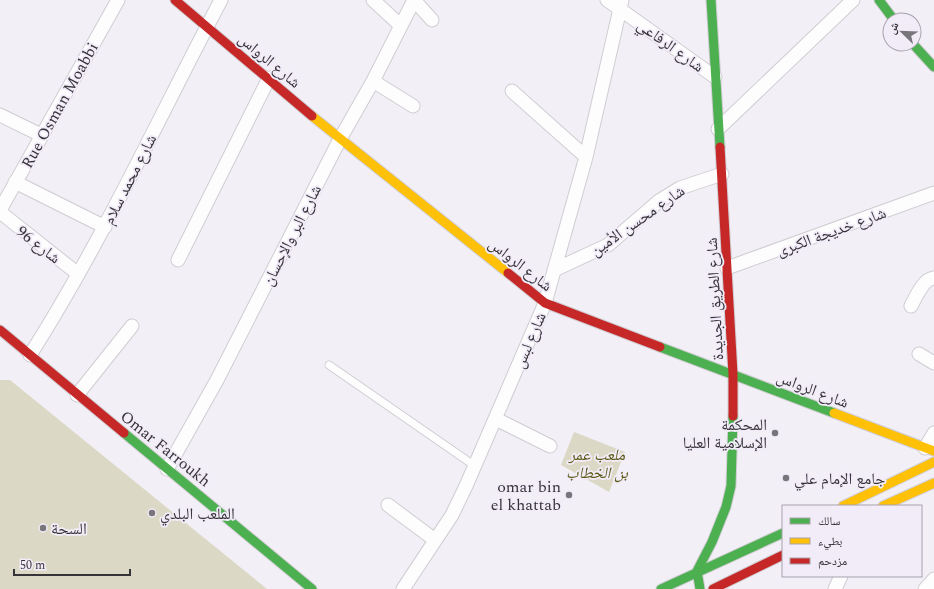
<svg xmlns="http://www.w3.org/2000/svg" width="934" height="589" font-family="Spectral,'Noto Naskh Arabic',serif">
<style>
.green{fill:#dbd9c5}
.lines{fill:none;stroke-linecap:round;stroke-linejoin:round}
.lane-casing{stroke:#cfcdd2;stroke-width:9}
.street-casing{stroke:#cfcdd2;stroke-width:15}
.fast-casing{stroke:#cfcdd2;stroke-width:11}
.slow-casing{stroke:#cfcdd2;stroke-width:11}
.jam-casing{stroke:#cfcdd2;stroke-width:11}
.lane{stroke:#fdfdfe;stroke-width:7}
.street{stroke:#fdfdfe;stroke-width:13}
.fast{stroke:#4caf50;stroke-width:9}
.slow{stroke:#ffc107;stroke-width:9}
.jam{stroke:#c62828;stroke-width:9}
.poi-dot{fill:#78757b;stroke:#f2ecf9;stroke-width:1.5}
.labels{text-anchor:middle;stroke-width:3.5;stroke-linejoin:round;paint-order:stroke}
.street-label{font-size:16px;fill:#363439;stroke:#f2ecf9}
.poi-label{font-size:16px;fill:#363439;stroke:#f2ecf9;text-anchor:start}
.park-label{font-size:16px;font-style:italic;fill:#5c5a16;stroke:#f2ecf9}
</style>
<rect width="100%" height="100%" fill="#f2eff6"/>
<!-- green -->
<path class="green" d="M0 380H10L267 589H0Z
M574 432 625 452 609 492 561 465Z"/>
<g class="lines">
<defs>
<path id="lane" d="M329 365 475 466"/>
<path id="street" d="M373 0 400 25
M414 0 432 20
M607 0 715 77
M373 81 413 106
M512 91 586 157
M0 115 41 135
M718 129 853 0
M15 182 105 227
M0 210 118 0
M0 212 78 274
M178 260 269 78
M727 268 934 193
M554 270 608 245 659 201 680 188 722 174
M911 306C916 297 923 279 934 278
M919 354 934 363
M30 355C102 242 158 119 221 0
M77 395 132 326
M496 419 550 446
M925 448 934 433
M167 469 217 380 340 139 373 81 414 0
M388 505 435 540
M403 589 452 515 466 486 545 303 586 157 622 0
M835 589 841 576
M925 589 934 579"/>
<path id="fast" d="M711 0 720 147
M879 0 894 20
M913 44 934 67
M660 347 834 413
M124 433 312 589
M661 589 783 533
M700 589 697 571 712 542 726 507 731 486 733 416"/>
<path id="slow" d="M312 116 508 273
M834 413 934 451
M843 506 934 462
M883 506 934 483"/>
<path id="jam" d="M175 0 312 116
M720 147 733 374V416
M508 273 545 303 660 347
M0 330 124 433
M713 589 783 555"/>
</defs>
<!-- lane casing -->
<use href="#lane" class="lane-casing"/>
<!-- street casing -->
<use href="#street" class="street-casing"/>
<!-- fast casing -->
<use href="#fast" class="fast-casing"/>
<!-- slow casing -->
<use href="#slow" class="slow-casing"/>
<!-- jam casing -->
<use href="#jam" class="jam-casing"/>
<!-- lane -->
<use href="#lane" class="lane"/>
<!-- street -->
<use href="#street" class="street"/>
<!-- fast -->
<use href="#fast" class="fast"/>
<!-- slow -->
<use href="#slow" class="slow"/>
<!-- jam -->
<use href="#jam" class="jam"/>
</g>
<!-- markers -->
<g class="poi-dot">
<circle cx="775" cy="433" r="4"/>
<circle cx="786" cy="478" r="4"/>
<circle cx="569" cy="495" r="4"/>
<circle cx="152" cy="513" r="4"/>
<circle cx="43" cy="528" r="4"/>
</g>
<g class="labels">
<!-- street labels -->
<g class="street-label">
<text transform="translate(671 45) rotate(36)" y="6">شارع الرفاعي</text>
<text transform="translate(270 60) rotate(40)" y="6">شارع الرواس</text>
<text transform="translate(59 105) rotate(-61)" y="6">Rue Osman Moabbi</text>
<text transform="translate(129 179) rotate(-63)" y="6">شارع محمد سلام</text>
<text transform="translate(637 220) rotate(-35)" y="6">شارع محسن الأمين</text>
<text transform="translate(831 231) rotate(-20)" y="6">شارع خديجة الكبرى</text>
<text transform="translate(291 235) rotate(-63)" y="6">شارع البر والإحسان</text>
<text transform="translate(39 244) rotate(38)" y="6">شارع 96</text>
<text transform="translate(521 264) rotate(38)" y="6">شارع الرواس</text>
<text transform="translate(714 299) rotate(-93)" y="6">شارع الطريق الجديدة</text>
<text transform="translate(529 340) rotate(-67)" y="6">شارع لبس</text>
<text transform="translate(813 389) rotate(21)" y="6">شارع الرواس</text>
<text transform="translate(166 448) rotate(39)" y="6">Omar Farroukh</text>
</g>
<!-- poi labels -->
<g class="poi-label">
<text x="767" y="430" text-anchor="end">المحكمة<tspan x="767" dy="18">الإسلامية العليا</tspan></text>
<text x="794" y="484">جامع الإمام علي</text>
<text x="561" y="492" text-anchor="end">omar bin<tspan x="561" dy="18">el khattab</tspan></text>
<text x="160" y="519">الملعب البلدي</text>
<text x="51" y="534">السحة</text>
</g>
<!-- park labels -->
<g class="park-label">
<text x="597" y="460">ملعب عمر<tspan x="597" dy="18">بن الخطاب</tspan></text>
</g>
</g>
<!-- legend -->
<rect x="782" y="505" width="140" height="72" fill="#f2ecf9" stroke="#a7a2ac"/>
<rect x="790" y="518" width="20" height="6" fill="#4caf50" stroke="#a7a2ac"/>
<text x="818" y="525" font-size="12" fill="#363439">سالك</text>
<rect x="790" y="538" width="20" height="6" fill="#ffc107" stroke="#a7a2ac"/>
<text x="818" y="545" font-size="12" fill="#363439">بطيء</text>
<rect x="790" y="558" width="20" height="6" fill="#c62828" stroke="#a7a2ac"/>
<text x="818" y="565" font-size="12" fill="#363439">مزدحم</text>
<!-- north arrow -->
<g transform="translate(902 32) rotate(293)"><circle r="19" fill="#f2ecf9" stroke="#a7a2ac"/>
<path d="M0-3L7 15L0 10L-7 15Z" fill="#78757b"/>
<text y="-6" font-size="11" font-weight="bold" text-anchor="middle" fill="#363439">ش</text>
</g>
<!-- scale -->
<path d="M14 569v6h116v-6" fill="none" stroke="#363439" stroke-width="2"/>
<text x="20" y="569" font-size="12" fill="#363439" stroke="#f2ecf9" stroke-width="3" paint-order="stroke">50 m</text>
</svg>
